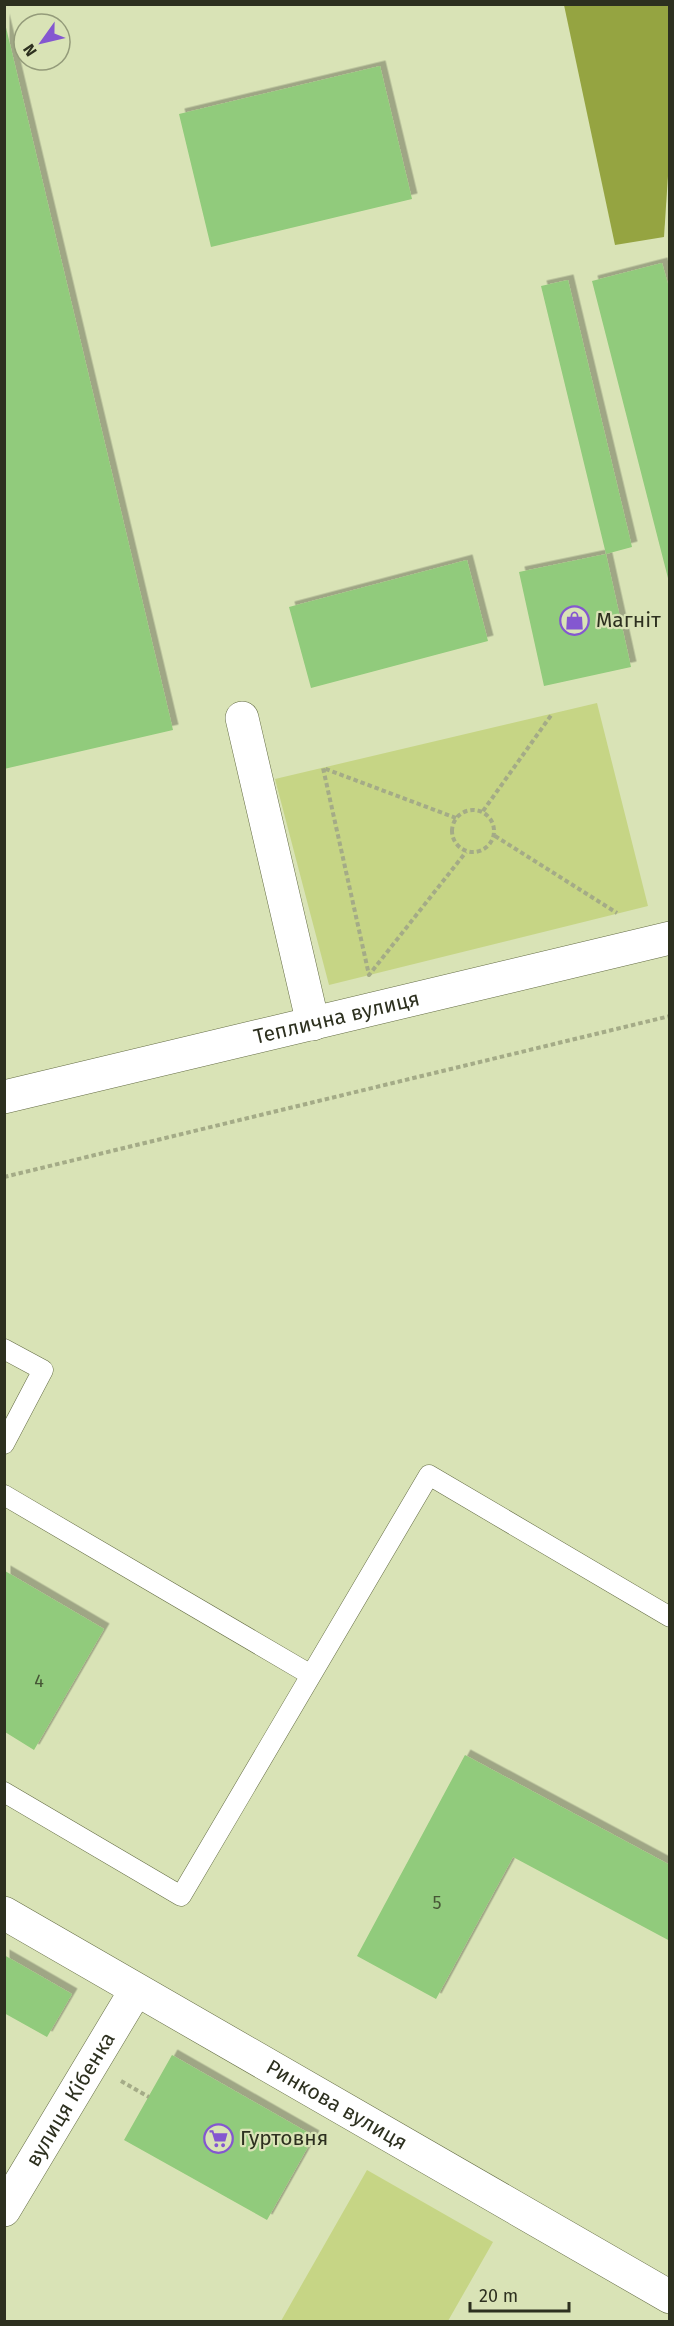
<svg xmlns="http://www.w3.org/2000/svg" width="674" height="2326" font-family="'Fira Sans',sans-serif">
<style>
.green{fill:#c6d585}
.forest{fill:#95a441}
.building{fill:#91cb7b;filter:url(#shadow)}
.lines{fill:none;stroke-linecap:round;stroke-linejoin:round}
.lane-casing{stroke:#646c44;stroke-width:21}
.street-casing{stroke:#646c44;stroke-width:34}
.secondary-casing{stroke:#646c44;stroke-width:34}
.path{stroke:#a4ab87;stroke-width:4;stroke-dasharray:4.5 3;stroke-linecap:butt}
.lane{stroke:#fff;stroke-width:20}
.street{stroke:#fff;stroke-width:33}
.secondary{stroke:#fff;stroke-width:33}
.labels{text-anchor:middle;stroke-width:4.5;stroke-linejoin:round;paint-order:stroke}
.number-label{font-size:18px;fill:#465736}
.poi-label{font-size:21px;fill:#2d301f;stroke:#d9e3b6;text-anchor:start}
.street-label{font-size:21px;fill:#2d301f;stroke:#d9e3b6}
</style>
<defs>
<filter id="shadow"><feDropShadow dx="5.5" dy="-5.5" stdDeviation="0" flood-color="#0004"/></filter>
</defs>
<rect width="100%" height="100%" fill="#d9e3b6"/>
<!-- green -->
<path class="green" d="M597 703 648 906 329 985 275 779Z
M367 2170 493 2242 448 2321H281Z"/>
<!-- forest -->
<path class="forest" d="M564 5H669L670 145 664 237 615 245Z"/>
<!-- building -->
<path class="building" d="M4 19 173 730 4 769Z
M380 66 412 199 211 247 179 114Z
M662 263 670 291 669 582 592 281Z
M568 280 632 547 606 554 541 286Z
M606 554 631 667 544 686 519 572Z
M467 560 488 641 311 688 289 607Z
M5 1571 104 1629 34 1750 5 1732Z
M465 1755 670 1865V1941L513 1857 436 1999 357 1956Z
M4 1955 72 1994 47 2037 4 2013Z
M172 2055 314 2136 267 2220 124 2140Z"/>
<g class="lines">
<defs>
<path id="lane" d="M4 1349 43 1370 4 1444
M4 1495 311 1675
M4 1792 181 1896 429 1475 670 1617"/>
<g id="street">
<path d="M242 718 313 1024"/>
<path id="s1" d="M4 1913 670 2297"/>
<path id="s2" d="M4 2210 136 1990"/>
</g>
<g id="secondary">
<path id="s3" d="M4 1097 670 938"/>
</g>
</defs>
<!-- lane casing -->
<use href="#lane" class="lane-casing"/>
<!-- street casing -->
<use href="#street" class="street-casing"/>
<!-- secondary casing -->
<use href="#secondary" class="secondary-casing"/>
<!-- path -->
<path class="path" d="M452 831a21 21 0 1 1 42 0a21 21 0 1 1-42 0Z
M483 811 552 714
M456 818 323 768 369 975 466 852
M495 836 617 913
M4 1177 670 1016
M121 2081 149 2097"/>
<!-- lane -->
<use href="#lane" class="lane"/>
<!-- street -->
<use href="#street" class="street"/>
<!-- secondary -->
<use href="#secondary" class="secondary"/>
</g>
<!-- icons -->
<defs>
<symbol id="shop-ring" viewBox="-11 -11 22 22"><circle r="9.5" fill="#d9e3b6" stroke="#8457d0" stroke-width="1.5"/><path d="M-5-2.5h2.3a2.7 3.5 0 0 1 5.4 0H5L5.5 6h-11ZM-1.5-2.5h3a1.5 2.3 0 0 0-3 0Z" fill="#8457d0"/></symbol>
<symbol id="supermarket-ring" viewBox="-11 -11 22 22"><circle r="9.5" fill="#d9e3b6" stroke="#8457d0" stroke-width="1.5"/><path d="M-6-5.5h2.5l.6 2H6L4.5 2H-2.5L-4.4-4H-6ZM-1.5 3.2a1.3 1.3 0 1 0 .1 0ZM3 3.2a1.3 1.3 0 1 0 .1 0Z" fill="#8457d0"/></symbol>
</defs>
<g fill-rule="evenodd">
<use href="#shop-ring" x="558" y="604" width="33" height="33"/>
<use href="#supermarket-ring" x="202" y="2122" width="33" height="33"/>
</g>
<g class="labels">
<!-- number labels -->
<g class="number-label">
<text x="39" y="1687">4</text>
<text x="437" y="1909">5</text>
</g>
<!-- poi labels -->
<g class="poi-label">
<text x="596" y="627">Магніт</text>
<text x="240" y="2145">Гуртовня</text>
</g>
<!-- street labels -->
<g class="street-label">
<text dy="7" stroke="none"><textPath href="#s3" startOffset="342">Теплична вулиця</textPath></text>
<text dy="7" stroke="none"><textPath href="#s2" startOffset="129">вулиця Кібенка</textPath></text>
<text dy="7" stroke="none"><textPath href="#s1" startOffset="384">Ринкова вулиця</textPath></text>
</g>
</g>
<!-- border -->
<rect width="674" height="2326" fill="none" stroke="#2d301f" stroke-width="12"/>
<!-- north arrow -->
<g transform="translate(42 42) rotate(236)"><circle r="28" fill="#d9e3b6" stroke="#949b7a" stroke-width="1.5"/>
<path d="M0-4.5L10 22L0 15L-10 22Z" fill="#8457d0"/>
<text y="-9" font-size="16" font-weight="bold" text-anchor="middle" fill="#2d301f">N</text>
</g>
<!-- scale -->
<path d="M470 2302v9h99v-9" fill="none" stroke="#2d301f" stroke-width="3"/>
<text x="479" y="2302" font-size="18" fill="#2d301f" stroke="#d9e3b6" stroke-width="4.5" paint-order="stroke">20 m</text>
</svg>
